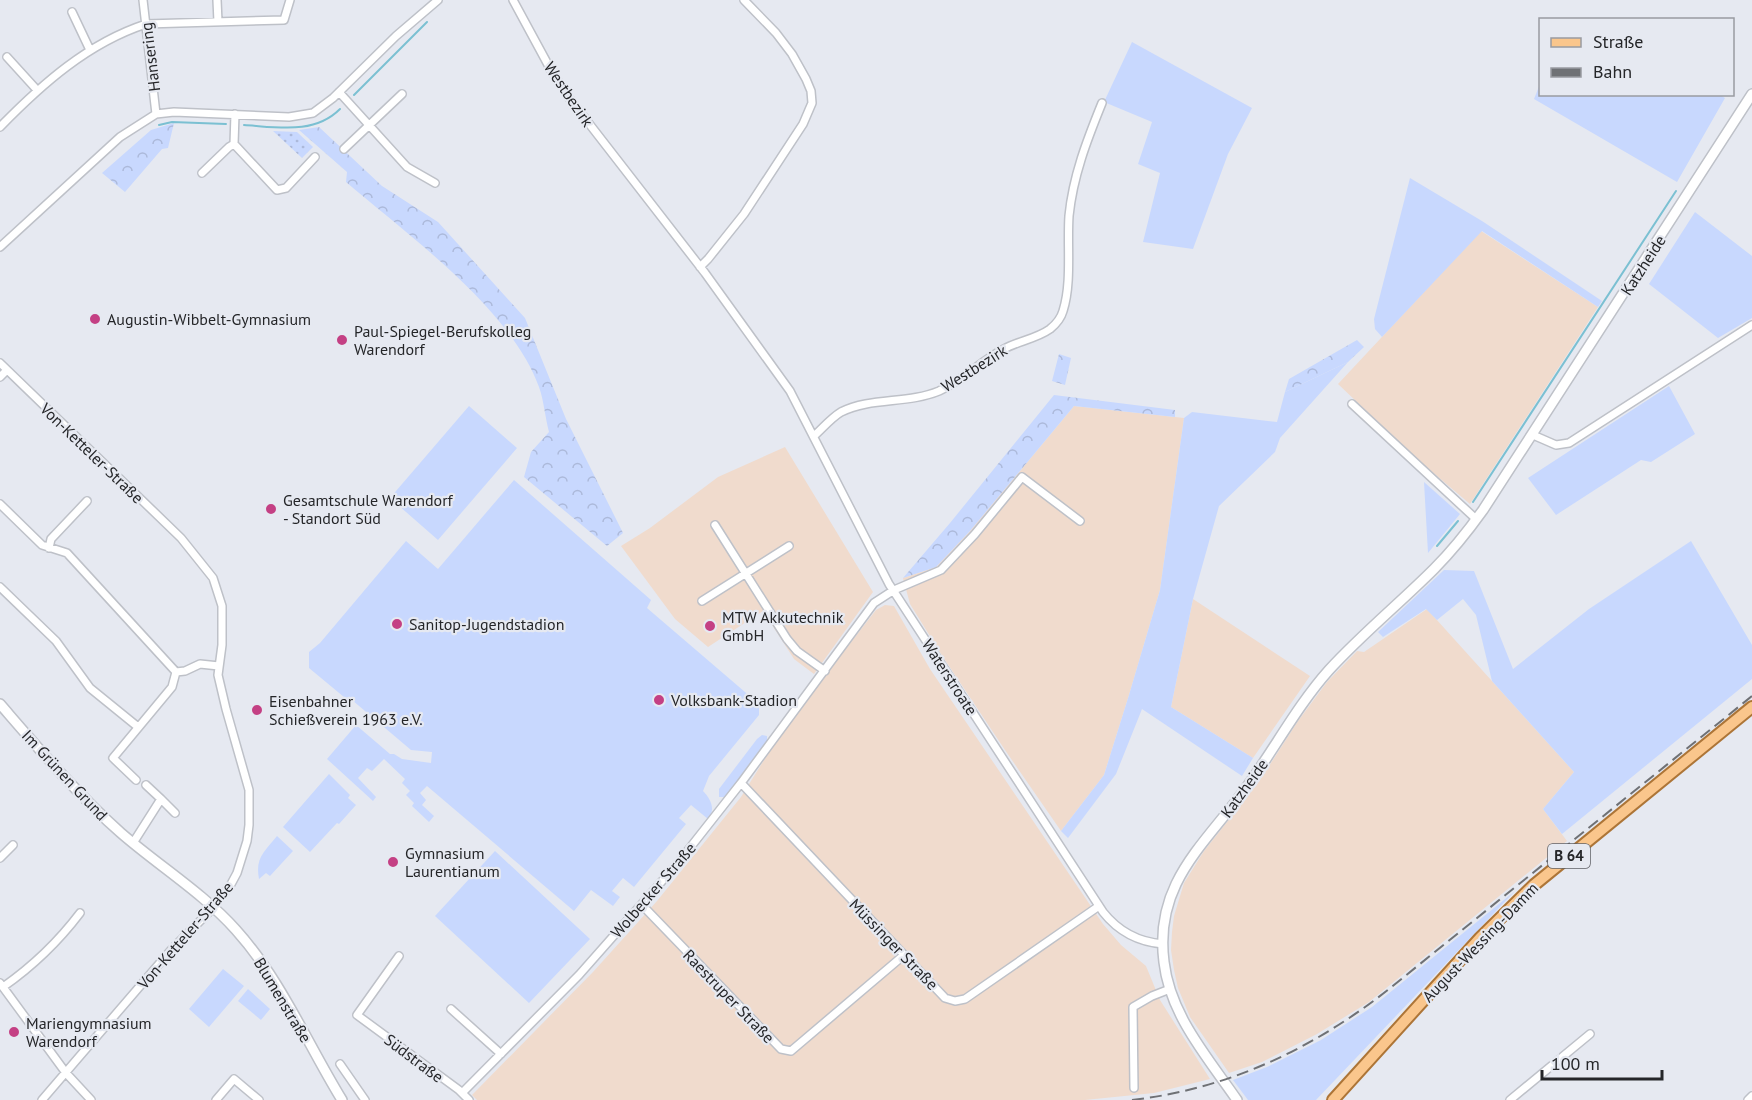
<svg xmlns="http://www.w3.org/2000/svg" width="1752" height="1100" font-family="'PT Sans',sans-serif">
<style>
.industrial{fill:#f0dbcd}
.grass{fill:#c8d8fe}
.forest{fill:url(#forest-crowns)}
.park{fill:url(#park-dots)}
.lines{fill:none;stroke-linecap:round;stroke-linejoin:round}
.stream{stroke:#7bc0d2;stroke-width:2}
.minor-casing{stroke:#bec1c8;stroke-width:10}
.tertiary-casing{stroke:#bec1c8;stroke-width:12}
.primary-casing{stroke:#ad7537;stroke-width:14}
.minor{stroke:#fff;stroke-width:7}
.tertiary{stroke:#fff;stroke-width:9}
.primary{stroke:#fac68c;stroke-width:10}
.rail{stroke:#6f7175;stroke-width:2;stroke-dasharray:12 6;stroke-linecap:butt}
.poi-dot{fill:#c44084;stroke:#e6e9f1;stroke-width:2}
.labels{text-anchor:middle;stroke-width:4.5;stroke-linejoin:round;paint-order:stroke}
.shield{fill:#e6e9f1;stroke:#5f6065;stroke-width:1.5}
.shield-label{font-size:15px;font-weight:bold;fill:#252629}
.street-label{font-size:16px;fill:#252629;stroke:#e6e9f1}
.poi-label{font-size:16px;fill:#252629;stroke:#e6e9f1;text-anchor:start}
</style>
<defs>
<pattern id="forest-crowns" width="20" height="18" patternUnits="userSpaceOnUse" patternTransform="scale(1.5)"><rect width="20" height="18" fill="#c8d8fe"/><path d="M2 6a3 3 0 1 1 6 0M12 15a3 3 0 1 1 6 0" fill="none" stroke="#acb9da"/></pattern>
<pattern id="park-dots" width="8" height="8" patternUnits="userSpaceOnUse" patternTransform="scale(1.5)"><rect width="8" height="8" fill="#c8d8fe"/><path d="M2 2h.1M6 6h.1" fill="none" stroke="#acb9da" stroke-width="1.8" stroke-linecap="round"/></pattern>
</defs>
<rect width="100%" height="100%" fill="#e6e9f1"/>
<!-- industrial -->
<path class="industrial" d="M1481 231 1598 307 1470 504 1418 460 1338 384Z
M1074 406 1184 418 1160 590 1129 695 1104 775 1061 831 1005 750 941 654 910 604 903 578 936 567 970 531Z
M785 447 873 592 814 674 794 659 763 611 708 647 675 619 621 546 650 528 718 477Z
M1193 599 1310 676 1253 758 1171 707Z
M885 605 894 606 930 669 1103 924 1121 945 1146 966 1160 1000 1210 1079 1154 1093 1085 1100H477L472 1095 593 972 657 901 741 797 784 728 876 610Z
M1427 609 1574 772 1543 809 1567 841 1369 1002 1317 1034 1262 1062 1229 1073 1190 1017 1178 988 1174 970 1171 950 1172 932 1174 916 1184 883 1204 851 1258 783 1298 721 1327 682 1357 651 1364 652Z"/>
<!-- grass -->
<path class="grass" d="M1132 42 1252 108 1228 154 1193 249 1143 242 1160 173 1138 164 1152 122 1104 102Z
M1540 84V94H1718L1725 98 1677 182 1534 99Z
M1410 178 1482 221 1602 301 1598 307 1482 231 1382 337 1375 329 1374 319Z
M1695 212 1752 256V318L1718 338 1649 284Z
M1348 362 1280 438 1275 452 1219 506 1193 599 1171 707 1253 758 1242 776 1142 709 1116 774 1068 838 1061 831 1104 775 1129 695 1160 590 1184 418 1192 412 1277 422 1285 392Z
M1669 386 1695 434 1651 462 1641 460 1556 515 1528 478Z
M469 406 517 448 438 540 390 498Z
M514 480 651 600 647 608 759 704V715L709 776 703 791C711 799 716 810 708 819L691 805 679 818 686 824 634 887 623 878 612 891 620 897 613 906 591 890 574 911 427 786 420 793 426 800 422 805 434 816 429 822 412 806 414 803 406 795 410 791 402 783 405 779 384 759 372 771 367 768 358 778 376 797 373 801 327 759 356 725 390 754H394L402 759 431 763 432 752 411 750 352 700 350 702 309 668V652L320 643 406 541 438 569Z
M1424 482 1460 514 1428 553Z
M1691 541 1752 645V679L1562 834 1543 809 1574 772 1492 681 1476 615 1463 599 1437 620 1426 609 1383 637 1378 632 1444 570 1474 571 1513 669 1589 609Z
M762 735 767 736V743L726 797H719V789L757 739Z
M329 774 350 795 348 798 356 805 339 824 337 823 310 852 283 827Z
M277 836 293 851 270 876 266 873 259 879C255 858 264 852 277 836Z
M495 851 590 939 529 1003 435 916Z
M1515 891 1316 1100H1248L1233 1080 1267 1067 1321 1040 1372 1007Z
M223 969 244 986 209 1027 189 1009Z
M248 989 270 1009 261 1020 238 1001Z"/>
<!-- forest -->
<path class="forest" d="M174 123 168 148 162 149 125 192 102 173 151 130Z
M319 127 382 186 438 222 525 318 566 419 623 533 607 546 524 477 531 452 549 432C545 417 544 401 539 387 511 309 408 235 346 182L347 172 299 130Z
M1357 340 1364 347 1348 362 1285 392 1289 379Z
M1059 354 1071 358 1065 385 1052 381Z
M1054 395 1175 410V417L1074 406 970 531 936 567 903 578 950 523Z"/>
<!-- park -->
<path class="park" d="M273 131 297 132 313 147 302 158Z"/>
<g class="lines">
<!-- stream -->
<path class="stream" d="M354 95 427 22
M159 125 172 122 226 124
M244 125C277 127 314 135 340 109
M1473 502 1676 191
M1437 546 1458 521"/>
<defs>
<path id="minor" d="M143 0 156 114
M217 0 218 22
M513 0 552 72 570 99 705 273 790 391 889 584 1103 912C1118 931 1138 942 1163 944
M72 12 90 50
M7 57 37 90
M339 92 407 167 435 183
M235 114 234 144 277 190 286 188 315 157
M0 127C42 84 88 43 146 24L284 20 290 0
M344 149 402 94
M202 173 229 147 234 144
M0 247 120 137 156 114 174 112 289 117 313 113 333 98 396 36 438 0
M700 267 708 259 744 214 803 124 812 103 811 91 806 79 792 54 776 33 744 0
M0 363 181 538 213 578 222 606V645L218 675 226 709 249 790V825L247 841 237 873 230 886 208 913 171 950 42 1100
M0 377 7 370
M1352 404 1476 519
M1533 435 1556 445 1569 443 1752 325
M814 436C823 428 831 418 841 412 871 397 908 404 939 391 963 380 981 361 1004 349 1018 341 1036 339 1050 329 1055 325 1061 318 1063 311 1072 283 1067 246 1069 216 1073 176 1087 140 1102 103
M0 504 42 545 67 553 176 672
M715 525 787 639 797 651 825 671
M49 548 51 539 87 501
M0 587 56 641 90 688 138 727
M702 601 789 546
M176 672 185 671 200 664 219 666
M136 780 113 758 172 687 176 672
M741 783 945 998 955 1001 965 999 1099 906
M161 799 175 813
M133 843 161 799 146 785
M0 858 13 845
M642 905 781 1049 791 1051 904 955
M399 956 357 1015 459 1090 469 1100
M0 983 66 1073 91 1100
M3 987C33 966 58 942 80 913
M451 1009 501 1054
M340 1064 365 1100
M1134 1088 1133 1007 1152 996 1170 989
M462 1093 579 975 678 863 741 783 874 603 894 590 941 570 975 534 1022 477 1080 521
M216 1100 234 1079 259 1100
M1510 1100 1590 1034
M1748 1100 1752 1096"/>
<path id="tertiary" d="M0 704C39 749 77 794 121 833 159 866 203 893 236 930 281 980 307 1043 342 1100
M1237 1100C1208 1058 1170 1015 1164 962 1154 885 1202 847 1243 792 1273 752 1296 707 1329 670 1362 634 1400 603 1434 569 1452 551 1468 531 1483 510L1752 94"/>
<path id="primary" d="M1333 1100 1480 938 1534 885 1752 707"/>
</defs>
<!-- minor casing -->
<use href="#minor" class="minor-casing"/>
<!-- tertiary casing -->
<use href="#tertiary" class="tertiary-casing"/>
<!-- primary casing -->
<use href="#primary" class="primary-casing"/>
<!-- minor -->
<use href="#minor" class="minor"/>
<!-- tertiary -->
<use href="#tertiary" class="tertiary"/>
<!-- primary -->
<use href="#primary" class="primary"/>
<!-- rail -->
<path class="rail" d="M1132 1100C1228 1089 1313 1049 1389 989L1752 696"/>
</g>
<!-- markers -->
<g class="poi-dot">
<circle cx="95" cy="319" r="6"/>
<circle cx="342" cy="340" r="6"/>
<circle cx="271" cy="509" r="6"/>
<circle cx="397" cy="624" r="6"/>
<circle cx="710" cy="626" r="6"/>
<circle cx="659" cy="700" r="6"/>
<circle cx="257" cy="710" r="6"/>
<circle cx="393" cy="862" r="6"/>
<circle cx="14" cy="1032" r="6"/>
</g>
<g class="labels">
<!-- shield labels -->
<rect class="shield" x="1548" y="844" width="42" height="24" rx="4.5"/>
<g class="shield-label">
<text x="1569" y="861">B 64</text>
</g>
<!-- street labels -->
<g class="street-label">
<text transform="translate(150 57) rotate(-97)" y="6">Hansering</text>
<text transform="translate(569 94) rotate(56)" y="6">Westbezirk</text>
<text transform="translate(1643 265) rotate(-57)" y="6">Katzheide</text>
<text transform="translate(974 368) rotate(-32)" y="6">Westbezirk</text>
<text transform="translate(92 453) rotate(44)" y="6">Von-Ketteler-Straße</text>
<text transform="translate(950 677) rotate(57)" y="6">Waterstroate</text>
<text transform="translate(65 775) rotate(47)" y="6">Im Grünen Grund</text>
<text transform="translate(1244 788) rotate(-54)" y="6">Katzheide</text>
<text transform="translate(653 890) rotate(-49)" y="6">Wolbecker Straße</text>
<text transform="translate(185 935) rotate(-49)" y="6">Von-Ketteler-Straße</text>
<text transform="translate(1480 942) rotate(-46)" y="6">August-Wessing-Damm</text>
<text transform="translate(894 944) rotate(46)" y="6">Müssinger Straße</text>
<text transform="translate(729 996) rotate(46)" y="6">Raestruper Straße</text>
<text transform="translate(283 1000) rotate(59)" y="6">Blumenstraße</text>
<text transform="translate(414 1058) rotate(37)" y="6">Südstraße</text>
</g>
<!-- poi labels -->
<g class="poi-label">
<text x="107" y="325">Augustin-Wibbelt-Gymnasium</text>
<text x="354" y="337">Paul-Spiegel-Berufskolleg<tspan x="354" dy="18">Warendorf</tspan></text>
<text x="283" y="506">Gesamtschule Warendorf<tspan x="283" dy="18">- Standort Süd</tspan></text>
<text x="722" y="623">MTW Akkutechnik<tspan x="722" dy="18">GmbH</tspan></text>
<text x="409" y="630">Sanitop-Jugendstadion</text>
<text x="671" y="706">Volksbank-Stadion</text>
<text x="269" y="707">Eisenbahner<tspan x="269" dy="18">Schießverein 1963 e.V.</tspan></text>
<text x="405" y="859">Gymnasium<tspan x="405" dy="18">Laurentianum</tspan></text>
<text x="26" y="1029">Mariengymnasium<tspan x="26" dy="18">Warendorf</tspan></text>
</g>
</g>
<!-- legend -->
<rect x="1539" y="18" width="195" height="78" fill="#e6e9f1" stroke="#999ba1" stroke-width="1.5"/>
<rect x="1551" y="38" width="30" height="9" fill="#fac68c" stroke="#999ba1" stroke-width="1.5"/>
<text x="1593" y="48" font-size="18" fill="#252629">Straße</text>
<rect x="1551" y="68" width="30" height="9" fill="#6f7175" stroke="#999ba1" stroke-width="1.5"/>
<text x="1593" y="78" font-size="18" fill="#252629">Bahn</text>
<!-- scale -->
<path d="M1542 1070v9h120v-9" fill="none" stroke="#252629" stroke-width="3"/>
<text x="1551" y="1070" font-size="18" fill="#252629" stroke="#e6e9f1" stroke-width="4.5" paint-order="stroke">100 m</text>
</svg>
